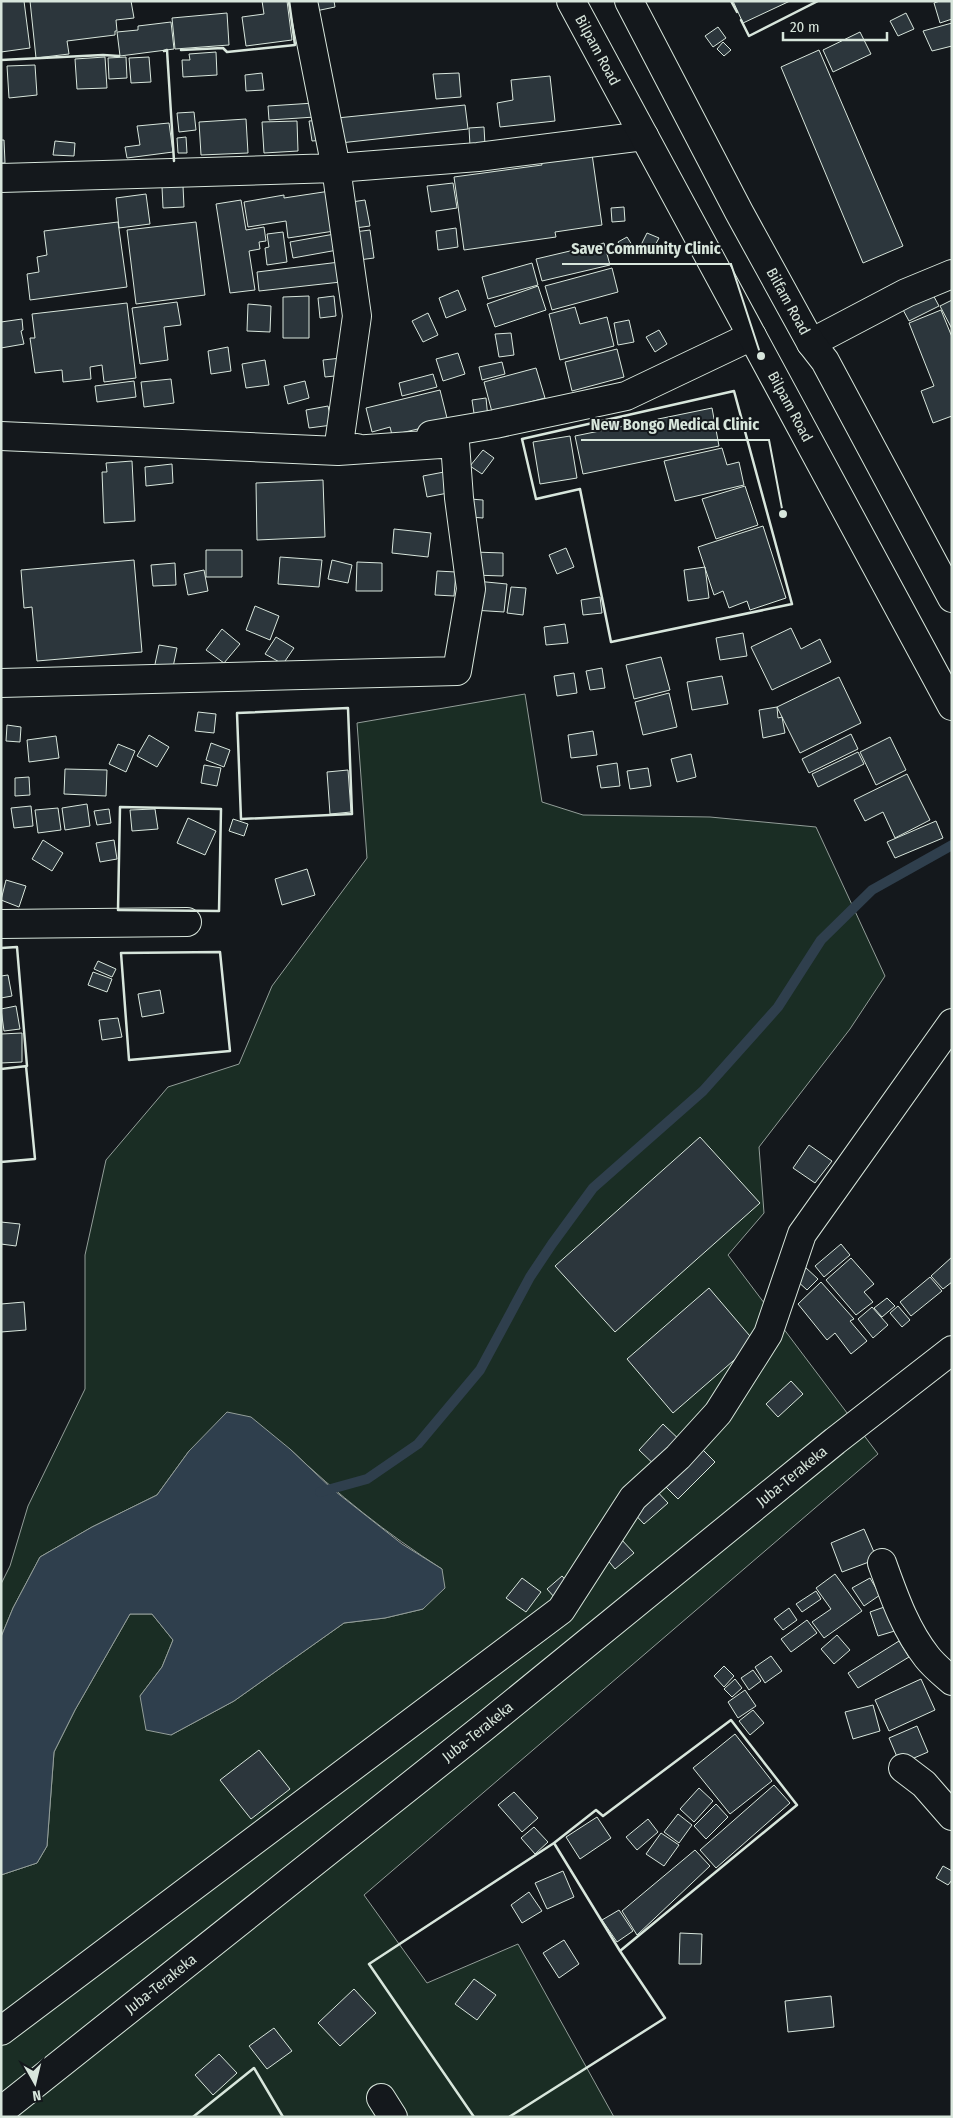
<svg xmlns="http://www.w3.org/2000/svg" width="953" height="2118" font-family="'Fira Sans Condensed',sans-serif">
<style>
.green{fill:#1a2d24;stroke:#939e99}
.water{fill:#2f3f4d;stroke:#939e99}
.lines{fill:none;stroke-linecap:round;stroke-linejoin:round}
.stream{stroke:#2f3f4d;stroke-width:10}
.building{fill:#2c363c;stroke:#d8e6dc}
.street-casing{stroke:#d8e6dc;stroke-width:30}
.primary-casing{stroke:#d8e6dc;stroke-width:30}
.street{stroke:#14181c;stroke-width:28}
.primary{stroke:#14181c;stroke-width:28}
.wall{stroke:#d8e6dc;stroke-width:2.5}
.labels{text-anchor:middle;stroke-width:4;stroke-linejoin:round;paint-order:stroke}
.street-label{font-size:15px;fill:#d8e6dc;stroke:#14181c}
.leader{fill:none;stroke:#d8e6dc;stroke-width:2}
.callout-dot{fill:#d8e6dc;stroke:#14181c;stroke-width:2}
.callout-label{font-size:16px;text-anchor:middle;font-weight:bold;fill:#d8e6dc;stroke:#14181c;stroke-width:4;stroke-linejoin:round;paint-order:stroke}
</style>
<rect width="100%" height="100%" fill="#14181c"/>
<!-- green -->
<path class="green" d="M525 694 542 802 583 815 710 817 816 827 885 976 850 1029 759 1147 764 1213 728 1255 878 1454 364 1895 427 1983 518 1944 614 2117H1V1875L37 1863 47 1846 54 1752 75 1710 130 1614H152L173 1640 162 1667 140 1696 171 1735 234 1701 344 1623 385 1618 423 1609 442 1569C387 1534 337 1494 290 1449L189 1451 157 1495 92 1527 40 1557 13 1608 1 1637V1584L10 1566 28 1506 85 1389V1255L106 1160 168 1087 239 1064 272 986 367 858 357 723Z"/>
<!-- water -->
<path class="water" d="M227 1412 251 1417 290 1449 331 1488 402 1544 442 1569 445 1588 423 1609 385 1618 344 1623 234 1701 171 1735 146 1730 140 1696 162 1667 173 1640 152 1614H130L75 1710 54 1752 47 1846 37 1863 1 1875V1637L13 1608 40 1557 92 1527 157 1495 189 1451Z"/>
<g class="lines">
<!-- stream -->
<path class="stream" d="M320 1492 367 1479 418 1444 480 1370 530 1277 552 1244 593 1188 703 1091 778 1007 821 940 872 890 952 845"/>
</g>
<!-- building -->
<path class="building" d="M1 1H24L30 48 1 52Z
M30 1H131L134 18 116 20 117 31H115V35L67 41 69 54 36 58Z
M262 1H287L292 40 246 46 242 17 264 14Z
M304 1H334L335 7 306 13Z
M733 1H790L743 23Z
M940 1H952V19L940 23 934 3Z
M227 13 229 45 175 49 172 18Z
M906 13 914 29 898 36 890 21Z
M171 22 174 49 120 56 117 32 138 30V26Z
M952 23V46L932 51 923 31Z
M718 27 726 38 713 47 705 36Z
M860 32 871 54 833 72 823 50Z
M723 42 731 50 724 56 717 49Z
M819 50 903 246 863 263 781 67Z
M216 52 217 75 183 77 182 60H190L189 54Z
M105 57 107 88 77 89 75 59Z
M126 57 127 78 109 79 108 58Z
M149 57 151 82 131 83 129 58Z
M35 65 37 95 9 98 7 66Z
M262 73 264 90 246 91 245 75Z
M459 73 461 97 436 99 433 74Z
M550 76 555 121 500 127 497 103 513 100 511 80Z
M314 103 315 117 269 120 268 106Z
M465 105 468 129 340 143 337 118Z
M194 112 196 130 179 132 177 113Z
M246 119 248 153 201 155 199 122Z
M323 120 325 140 312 141 309 121Z
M297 121 298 151 264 153 262 122Z
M169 123 173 152 127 158 125 147 140 145 137 126Z
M484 127 485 145 470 146 469 128Z
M186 137 187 153H178L177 138Z
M1 140H4L5 163H1Z
M55 141 75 143 74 156 53 155Z
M592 154 602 225 555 232 556 237 464 250 454 177 542 165 541 161Z
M453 183 457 208 431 212 427 186Z
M183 186 184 207 163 208 162 187Z
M330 191 341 230 288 238 286 221 248 227 244 202 284 195V198Z
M146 194 150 224 119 228 116 198Z
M241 200 246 230 264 227 266 241 259 242 260 249 249 251 255 290 230 293 216 204Z
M365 200 370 226 348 229 345 203Z
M624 207 625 221 612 222 611 208Z
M118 222 127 287 30 300 27 274 39 272 37 257 47 255 44 231Z
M196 222 205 295 136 304 127 230Z
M456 228 458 247 438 250 436 231Z
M370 230 374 258 351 261 347 233Z
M283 232 287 262 267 265 265 248 269 247 267 234Z
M340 233 343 249 293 258 290 242Z
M647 233 659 238 652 251 641 245Z
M627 237 634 248 625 253 618 242Z
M604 243 610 265 542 281 536 259Z
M348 261 350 281 259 291 257 272Z
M532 263 538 285 488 299 482 277Z
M612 268 618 292 552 310 545 286Z
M538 286 546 310 495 327 487 304Z
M458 290 466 310 446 318 439 298Z
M931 291 939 306 909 321 901 306Z
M309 296V338H283V297Z
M334 296 336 316 320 318 318 298Z
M952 300V329L940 306Z
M177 302 181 325 164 327 168 360 140 364 132 308Z
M127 303 136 378 104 382 102 365 90 367 91 379 63 382 62 370 35 373 30 338H35L32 314Z
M248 304 271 306 270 332 247 331Z
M575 307 580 324 607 317 614 346 560 360 549 314Z
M941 310 952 337V416L933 423 921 391 934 386 909 323Z
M428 313 438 335 423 342 412 321Z
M22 319 23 330 21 331 24 344 1 348V322Z
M629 320 634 342 618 345 614 323Z
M659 330 667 344 655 352 646 337Z
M511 333 514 355 499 357 495 334Z
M228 347 231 371 211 374 208 351Z
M617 349 624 377 572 391 565 362Z
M458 353 465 374 443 381 436 359Z
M341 358 344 375 325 377 323 360Z
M265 360 269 385 246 388 242 364Z
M502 362 505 374 482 380 479 367Z
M536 368 545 398 492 412 484 382Z
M433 374 437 387 402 396 399 383Z
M171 379 174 403 144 407 141 382Z
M134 381 136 397 97 402 95 386Z
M305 381 309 398 288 404 284 386Z
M440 390 448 422 392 435 390 427 372 432 366 408Z
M486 398 488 418 475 420 472 400Z
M328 406 332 425 309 428 306 410Z
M712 408 719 446 583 474 575 436Z
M570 436 577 478 540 484 533 442Z
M722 448 727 465 739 462 744 485 675 501 664 461Z
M483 450 494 458 482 474 470 466Z
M132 461 135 521 104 523 102 472H107L106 463Z
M172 464 173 483 146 486 145 467Z
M444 472 448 493 427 497 423 476Z
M323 480 325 537 257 540 256 483Z
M745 486 758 525 716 539 702 499Z
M470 499 483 500V518L470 517Z
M763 526 786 598 750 610 747 601 729 608 723 591 714 595 698 547Z
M394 529 431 533 428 557 392 553Z
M566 548 574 567 557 574 549 555Z
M206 550H242V577H206Z
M474 552 503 553V576L473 575Z
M280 557 322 560 319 587 278 584Z
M134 560 142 652 37 661 32 607 24 608 21 570Z
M332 560 352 565 348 583 328 579Z
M357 562 382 563V591H356Z
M175 563 176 585 153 586 151 565Z
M705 567 709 598 688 601 684 570Z
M204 570 208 591 188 595 184 574Z
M437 571 456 572 454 596 435 595Z
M476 581 507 584 504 612 473 610Z
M511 587 526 588 523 615 507 613Z
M600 597 602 613 583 615 581 600Z
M255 606 279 616 270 640 246 630Z
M565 624 568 643 546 645 544 627Z
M791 628 801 649 820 639 831 662 772 690 751 647Z
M222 629 240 644 224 663 206 650Z
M743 633 747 656 720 660 716 638Z
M276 637 294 648 283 664 265 654Z
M159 645 177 648 172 672 154 669Z
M661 657 670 690 634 699 626 665Z
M602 668 605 688 590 690 586 671Z
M574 673 577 693 557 696 554 676Z
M722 676 728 704 692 710 687 682Z
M839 677 861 723 800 753 777 707Z
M669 693 677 727 643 735 635 702Z
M777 707 778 718 782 717 785 733 763 738 759 710Z
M198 712 216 714 214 733 195 731Z
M7 725 21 727 20 742 6 741Z
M593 731 597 755 571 758 568 735Z
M851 734 858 749 809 773 802 759Z
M149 735 169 747 157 767 137 756Z
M56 736 59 758 29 762 27 740Z
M890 737 906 770 876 785 860 752Z
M211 743 230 750 224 767 206 760Z
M118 744 135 751 126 772 109 764Z
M858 752 864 764 818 787 812 774Z
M691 754 696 777 677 782 671 759Z
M617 763 620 786 601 788 597 766Z
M204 765 221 768 217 786 201 783Z
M648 768 651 786 630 789 627 771Z
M65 769 107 770 106 796 64 794Z
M348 770 351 812 330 814 327 772Z
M907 774 930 820 895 838 883 812 865 821 854 800Z
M29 777 30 795 15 796V778Z
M87 804 90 826 65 830 62 808Z
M31 806 33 826 14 828 11 808Z
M58 808 61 830 38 833 35 810Z
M109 809 111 823 97 825 94 811Z
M155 809 158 829 132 831 130 810Z
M188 818 216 831 205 855 177 843Z
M233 819 248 824 244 836 229 831Z
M936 821 943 838 895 858 887 842Z
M43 840 63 853 52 871 32 859Z
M114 840 117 859 100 862 96 843Z
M307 869 315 895 282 905 275 879Z
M6 880 26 886 19 907 1 900Z
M98 961 116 969 112 977 94 969Z
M93 972 112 979 107 992 88 985Z
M8 975 12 996 1 998V976Z
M160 990 164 1013 142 1017 138 994Z
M16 1006 20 1029 4 1031 1 1009Z
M118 1018 122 1037 102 1040 99 1020Z
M22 1033V1062L1 1063V1034Z
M700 1137 760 1203 615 1332 555 1266Z
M809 1145 832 1161 815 1183 793 1168Z
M1 1222 20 1224 16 1246 1 1244Z
M841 1244 850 1255 824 1277 815 1266Z
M952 1257V1282L943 1289 931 1276Z
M851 1258 874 1284 864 1292 873 1302 856 1315 826 1280Z
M805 1267 818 1279 807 1290 794 1278Z
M930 1277 942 1291 911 1316 900 1302Z
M821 1282 854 1319 850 1321 867 1341 851 1354 835 1333 827 1340 798 1304Z
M709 1288 755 1342 673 1413 627 1359Z
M887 1298 895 1306 882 1317 874 1308Z
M24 1302 26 1330 1 1332V1304Z
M898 1306 910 1320 902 1327 890 1313Z
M872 1307 888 1325 873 1338 858 1319Z
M791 1381 803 1394 778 1417 766 1404Z
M663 1424 685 1445 661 1471 639 1450Z
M697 1444 715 1462 678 1499 660 1481Z
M652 1486 668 1503 644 1524 629 1508Z
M864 1529 877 1559 842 1572 831 1543Z
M620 1538 634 1553 615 1569 602 1553Z
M835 1574 862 1611 824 1638 812 1622 831 1609 816 1588Z
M562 1576 571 1586 555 1598 547 1589Z
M522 1578 541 1592 526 1612 506 1598Z
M870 1578 880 1595 864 1606 852 1588Z
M816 1591 821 1599 802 1612 796 1604Z
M890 1605 898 1630 878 1636 870 1612Z
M789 1608 797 1620 783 1630 774 1619Z
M807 1620 817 1633 791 1652 781 1639Z
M837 1635 850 1650 834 1664 821 1649Z
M899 1641 909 1657 858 1688 848 1673Z
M771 1656 782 1671 765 1683 755 1667Z
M724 1666 734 1676 724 1687 714 1676Z
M753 1670 761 1681 749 1690 741 1678Z
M735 1679 742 1688 732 1697 724 1689Z
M921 1679 935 1710 889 1731 875 1700Z
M745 1690 756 1706 738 1718 728 1702Z
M873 1705 880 1731 853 1739 845 1712Z
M753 1710 764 1723 750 1735 739 1721Z
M917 1726 928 1752 900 1764 889 1738Z
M735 1734 772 1781 730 1814 693 1768Z
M259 1750 290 1789 251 1819 220 1780Z
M774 1785 790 1803 716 1868 700 1850Z
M699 1788 713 1801 694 1822 680 1809Z
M514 1792 538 1818 522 1832 498 1805Z
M716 1804 728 1817 706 1839 694 1826Z
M678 1814 692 1825 679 1843 664 1832Z
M597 1817 611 1838 580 1859 566 1837Z
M648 1819 658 1832 637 1850 626 1837Z
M534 1827 548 1842 535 1854 521 1838Z
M661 1833 679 1845 664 1866 646 1854Z
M695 1850 710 1866 637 1935 622 1911Z
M943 1866 952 1871V1880L948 1885 936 1878Z
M563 1871 574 1897 547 1909 535 1883Z
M529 1892 542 1911 522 1923 511 1905Z
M619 1910 633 1931 617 1942 602 1920Z
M680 1933 702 1934 701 1964H679Z
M564 1940 579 1964 559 1978 543 1953Z
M474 1979 496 1995 477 2020 455 2004Z
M354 1989 376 2013 340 2046 318 2023Z
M831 1996 834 2027 788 2032 785 2001Z
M274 2028 292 2051 267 2069 249 2046Z
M219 2054 237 2073 213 2095 195 2075Z"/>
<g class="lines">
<defs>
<path id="street" d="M1 178 336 168 478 157 644 136
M811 343 906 293 952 274
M431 435 495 424 626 396 752 336
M1 436 338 451 357 448
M1 683 457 671 471 589 459 498 455 443 338 451 357 316 336 168 303 1
M1 924 187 922
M882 1563C894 1596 905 1629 927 1657 934 1666 944 1674 952 1681
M903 1768 924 1784 952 1816
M1 2031 561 1610 633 1498 678 1457 718 1413 768 1334 802 1234 952 1023
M381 2098 393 2117"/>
<g id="primary">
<path id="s1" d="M571 1 952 706"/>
<path id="s2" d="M629 1 739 212 811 343 825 361 952 598"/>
<path id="s3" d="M1 2111 484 1727 835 1441 952 1350"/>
</g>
</defs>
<!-- street casing -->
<use href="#street" class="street-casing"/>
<!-- primary casing -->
<use href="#primary" class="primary-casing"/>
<!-- street -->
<use href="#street" class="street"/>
<!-- primary -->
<use href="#primary" class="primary"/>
<!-- wall -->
<path class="wall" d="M731 1 737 12
M741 20 749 36 818 1
M181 50 223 48 227 52 295 45 289 1
M164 51 167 50 174 161
M1 60 103 55 119 56
M734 391 792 604 611 642 580 489 536 499 522 439Z
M348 708 352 814 241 819 237 713Z
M120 807 221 809 219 911 118 910Z
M1 948 17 947 27 1066 1 1069
M220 952 230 1051 129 1060 121 953Z
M1 1162 35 1159 26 1066
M731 1720 797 1805 620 1951 554 1843 596 1810 603 1816Z
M193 2117 254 2068 283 2117
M474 2117 369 1964 554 1843 620 1951 665 2018 509 2117"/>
</g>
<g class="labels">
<!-- street labels -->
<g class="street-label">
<text dy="5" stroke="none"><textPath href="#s1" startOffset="56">Bilpam Road</textPath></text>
<text dy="5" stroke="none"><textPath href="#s2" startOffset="340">Bilfam Road</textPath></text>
<text dy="5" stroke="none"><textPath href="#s1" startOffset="461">Bilpam Road</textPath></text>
<text dy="5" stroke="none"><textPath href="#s3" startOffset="1014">Juba-Terakeka</textPath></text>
<text dy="5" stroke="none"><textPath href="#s3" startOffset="609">Juba-Terakeka</textPath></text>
<text dy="5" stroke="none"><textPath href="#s3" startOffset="204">Juba-Terakeka</textPath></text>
</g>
</g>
<!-- callouts -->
<path class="leader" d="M761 356L731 264H562M783 514L769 440H581"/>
<g class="callout-dot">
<circle cx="761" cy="356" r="5"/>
<circle cx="783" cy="514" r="5"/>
</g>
<g class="callout-label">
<text x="646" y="254">Save Community Clinic</text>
<text x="675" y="430">New Bongo Medical Clinic</text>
</g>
<!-- border -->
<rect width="953" height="2118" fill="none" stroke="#d8e6dc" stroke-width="5"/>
<!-- north arrow -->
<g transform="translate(35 2083) rotate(172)" stroke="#14181c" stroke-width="4" paint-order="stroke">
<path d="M0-4L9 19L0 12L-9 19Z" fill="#d8e6dc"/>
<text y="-8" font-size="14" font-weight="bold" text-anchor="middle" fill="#d8e6dc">N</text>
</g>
<!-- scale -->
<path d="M783 32v8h104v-8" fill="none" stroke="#d8e6dc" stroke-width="2.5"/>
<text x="790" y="32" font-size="15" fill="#d8e6dc" stroke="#14181c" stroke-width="4" paint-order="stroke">20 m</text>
</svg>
